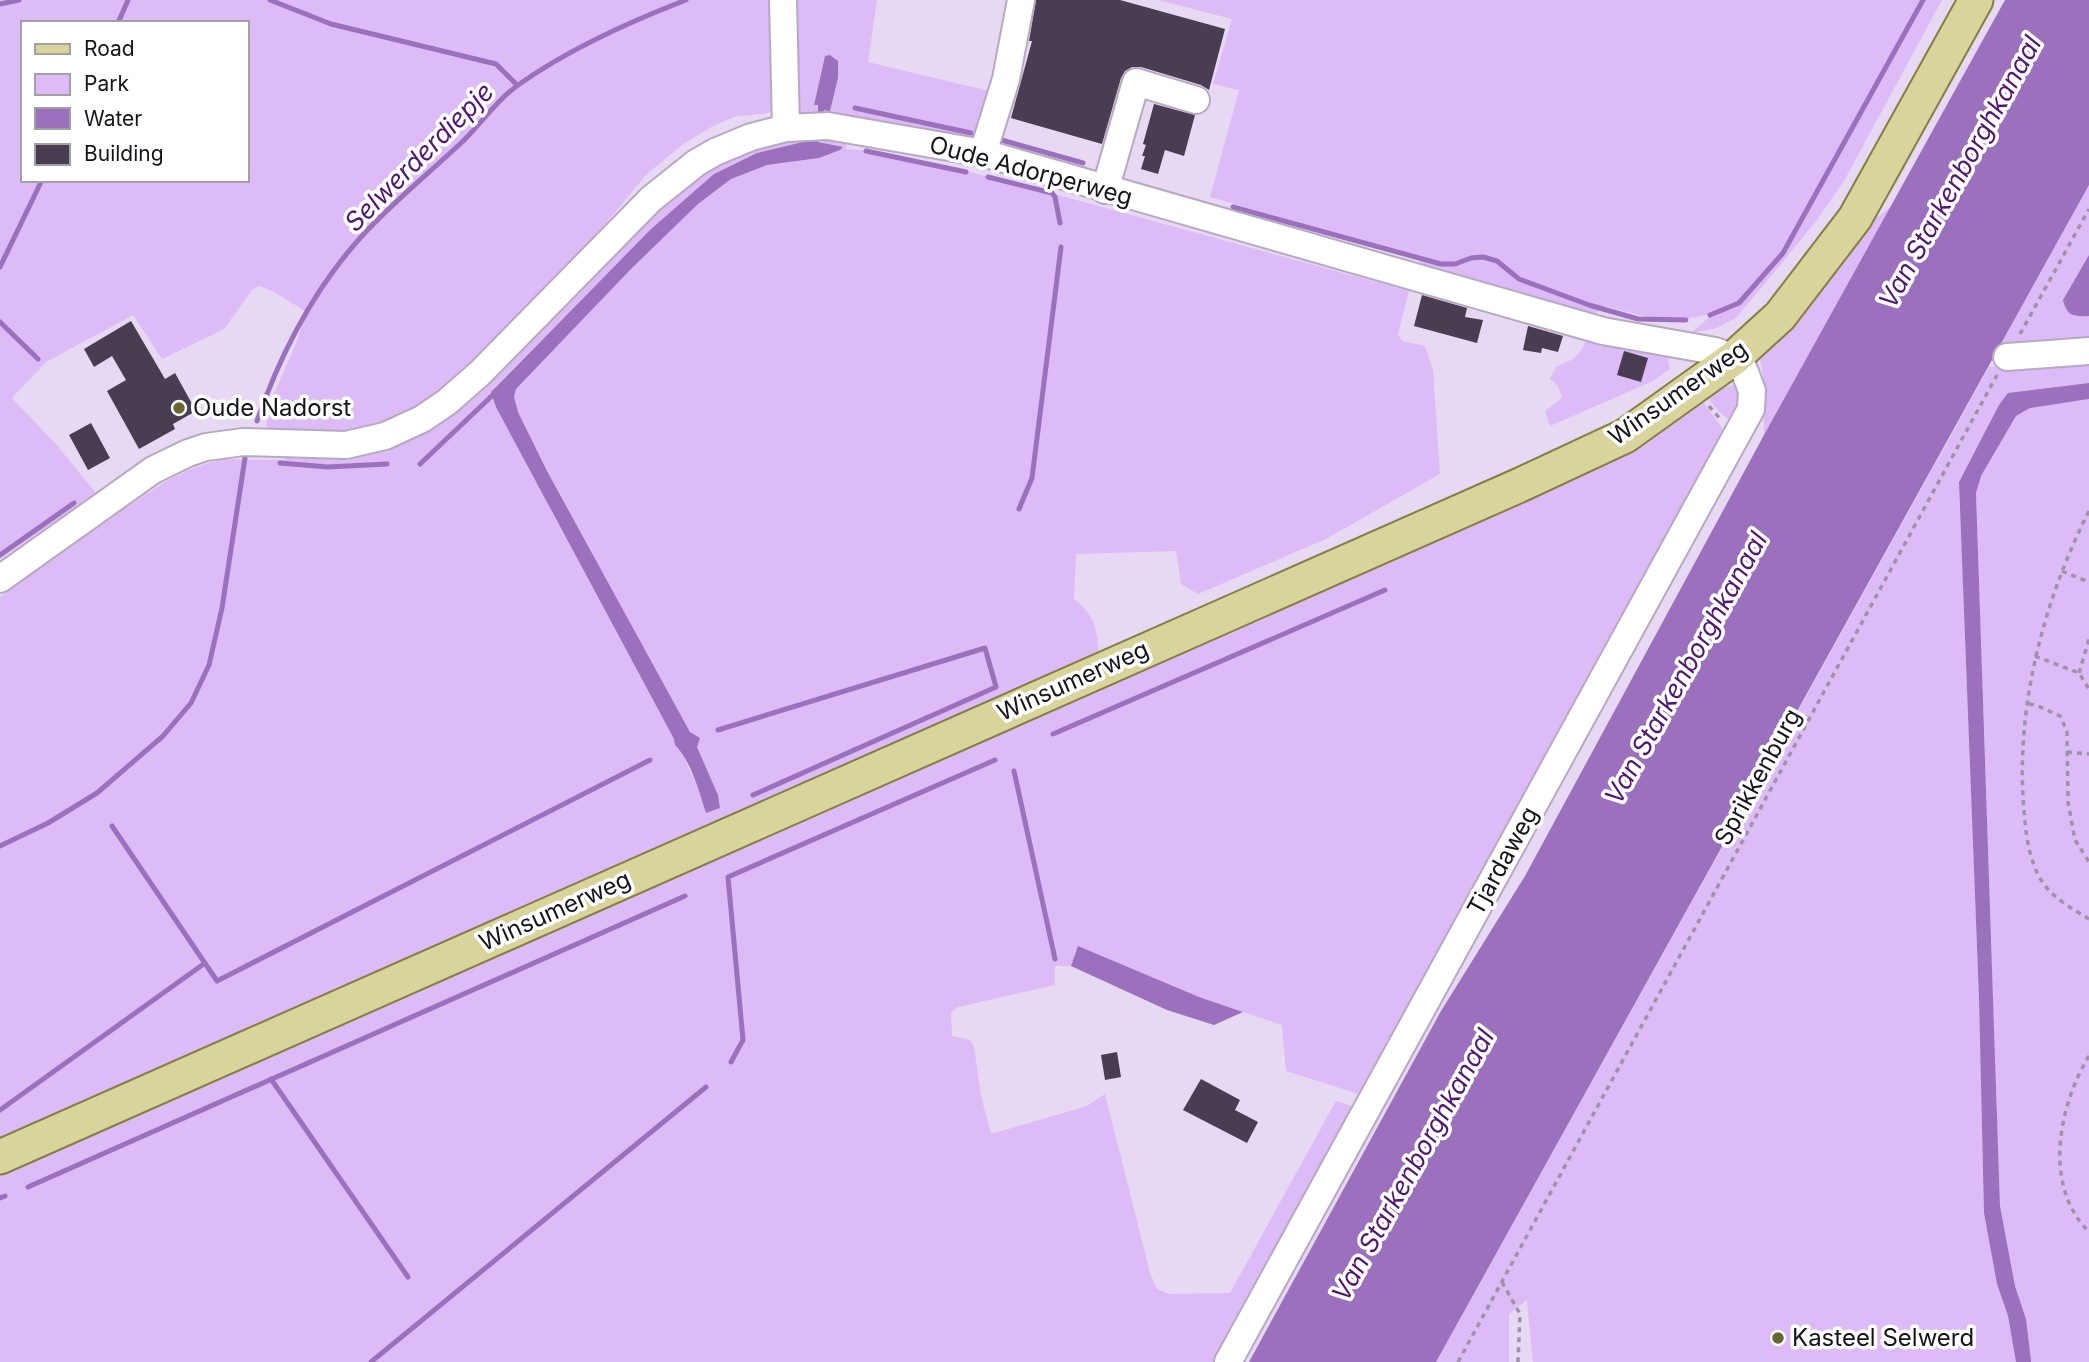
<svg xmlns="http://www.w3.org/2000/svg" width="2089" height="1362" font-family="Inter,sans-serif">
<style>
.green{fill:#dcbbf6;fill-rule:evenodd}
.water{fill:#9b70bc}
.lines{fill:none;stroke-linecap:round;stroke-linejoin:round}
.stream{stroke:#9b70bc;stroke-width:5}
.building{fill:#483d51}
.minor-casing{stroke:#b7a9c2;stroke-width:30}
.major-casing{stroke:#847d44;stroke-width:37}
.path{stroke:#9d92a6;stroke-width:3.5;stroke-dasharray:5 5;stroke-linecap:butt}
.minor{stroke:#fff;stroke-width:26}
.major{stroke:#d9d39c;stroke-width:33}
.poi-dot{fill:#6a6632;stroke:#fff;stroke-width:2.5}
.labels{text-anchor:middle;stroke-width:7;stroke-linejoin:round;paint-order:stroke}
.street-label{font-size:24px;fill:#17121b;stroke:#fff}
.poi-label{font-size:24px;fill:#17121b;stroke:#fff;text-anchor:start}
.water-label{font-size:26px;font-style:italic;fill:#511672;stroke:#fff}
</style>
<rect width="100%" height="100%" fill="#e7d9f3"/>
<!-- green -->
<path class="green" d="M0 0H778L776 110 765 114 737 116 713 126 682 145 647 174 560 278 434 401 397 421 343 434 266 432 267 410 295 346 307 312 272 291 259 286 252 290 224 329 162 359 133 315 46 362 12 398 55 443 96 493 0 559ZM23 23H247V180H23Z
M787 0H877L868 62 989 91 976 145 794 117ZM825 56 838 61V78L830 110H824L814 104Z
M1158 0H1942L1844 181 1814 224 1736 318 1717 328 1691 333 1714 313 1677 321 1646 317 1605 306 1595 314 1432 270 1412 256 1210 197 1239 90 1213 84 1232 19Z
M848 135 846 149 883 152 1003 180 1409 291 1398 334 1402 341 1425 346 1433 370 1440 474 1326 539 1198 594 1181 584 1176 551 1076 554 1074 599C1096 617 1096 627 1099 655L0 1141V597L111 517 170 479 189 470 220 459 285 460 284 450 398 438 659 200 755 142ZM814 139 826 144 843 147 840 150 819 158 767 165 731 179 698 204 630 270 516 389 514 398 518 412 547 471 690 732 700 738 697 747 718 795 720 808 706 813 700 792 681 751 677 747 674 739 554 516 495 387 650 230 757 153Z
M2089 185V255L2064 301 2073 316H2089V338L1999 348Z
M1892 206 1764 435 1763 375 1760 359 1814 297 1855 234Z
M1589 333 1667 354 1670 369 1653 381 1550 426 1545 411 1562 398 1558 386 1550 379 1556 367C1576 359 1582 354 1589 333Z
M2089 357V383L2008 393 1959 481 1979 999 1984 1213 1997 1284 2008 1316 2016 1362H1533L1527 1300 1509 1314V1362H1436L1989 367Z
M1733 385 1743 389 1735 424 1719 412 1708 398 1721 388Z
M2089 399V1362H2031L2026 1319 2015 1286 2000 1206 1976 493 1977 483 2016 416 2030 408Z
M1703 402 1727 435 1362 1095 1286 1071 1282 1025 1199 997 1078 947 1071 966H1055V985L958 1007 951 1013 952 1036 970 1040 974 1047 981 1096 991 1134 1087 1106 1105 1094 1150 1273 1157 1289 1169 1294 1230 1293 1336 1101 1355 1107 1215 1362H0V1167L1631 443Z"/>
<!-- water -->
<path class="water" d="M2005 0H2089V185L1436 1362H1249L1441 1011 1525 876 1764 435Z
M830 55 838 61V78L830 111 824 110 823 113 818 112V105H814L825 56Z
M819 138 818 142 843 147 840 150 819 158 767 165 731 179 698 204 630 270 516 389 514 397 518 412 547 471 690 732 700 738 697 747 718 795 720 808 706 813C699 791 691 761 675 745L674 739 496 407 491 392 650 230 714 174 757 153Z
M2089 255V316C2074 317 2067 316 2063 300Z
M2089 383V399L2030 408 2016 416 1981 476 1976 493 2000 1206 2015 1286 2026 1319 2031 1360V1362H2016L2008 1316 1997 1284 1984 1213 1979 999 1959 482 1999 405 2008 393Z
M1078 946 1199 997 1243 1012 1214 1025 1167 1010 1071 966Z"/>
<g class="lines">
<!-- stream -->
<path class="stream" d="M270 0 331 24 496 64 517 85
M0 4 19 0
M118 23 128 0
M855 108 971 133
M998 139 1083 163
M866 151 966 172
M988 177 1052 193 1055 197 1060 223
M1233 207 1441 264H1455L1471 258 1483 257 1497 261 1519 279 1589 305 1638 319 1686 320
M0 267 42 180
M1710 315 1739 303 1783 253 1923 0
M0 322 38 359
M257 421C280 355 314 289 361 237 392 203 428 174 461 143 481 124 498 98 521 83 571 48 629 22 686 0
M280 463 328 467 387 464
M420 464 496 392
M1019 509 1032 478 1061 247
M0 555 74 503
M718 730 985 648 996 687 753 795
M1053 734 1385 590
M1014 771 1055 959
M112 826 217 981 650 760
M0 846 48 823 97 793 163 736 191 703 209 665 222 608 245 458
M731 1062 743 1040 728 877 995 760
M271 1079 408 1277
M0 1110 205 963
M28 1187 685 896
M0 1198 5 1196
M371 1362 706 1087"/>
</g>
<!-- building -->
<path class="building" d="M1036 0H1120L1225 29 1209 90 1201 85 1141 67H1132L1125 71 1121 78 1102 144 1011 118 1032 41H1029Z
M1154 104 1195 115 1184 156 1165 150 1158 174 1141 169 1145 156H1142L1146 145 1143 144Z
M1422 295 1467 308 1465 317 1483 320 1477 343 1414 326Z
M131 321 165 379 175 373 196 411 173 424 175 429 139 449 107 391 126 380 112 356 94 367 84 349Z
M1528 326 1563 336 1558 352 1542 348 1541 353 1523 350Z
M1624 351 1648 358 1641 382 1617 375Z
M91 423 110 458 88 470 69 435Z
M1117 1052 1121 1077 1105 1080 1101 1055Z
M1201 1079 1240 1100 1235 1110 1258 1122 1247 1143 1183 1110Z"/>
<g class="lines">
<defs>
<path id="minor" d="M783 0 786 128
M983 153 1006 79 1021 0
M1105 190 1136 82 1196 100
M2007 357 2089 351
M0 579 153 470 188 453 206 447 243 442 346 445 385 436 422 419 447 402 480 373 651 199 696 163 715 152 751 137 786 128 828 126 983 153 1603 331 1715 351 1734 358 1743 367 1752 391 1751 409 1228 1362"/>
<path id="major" d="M0 1157 1520 485 1625 436 1734 358 1780 316 1855 218 1976 0"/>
</defs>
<!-- minor casing -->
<use href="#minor" class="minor-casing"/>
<!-- major casing -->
<use href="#major" class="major-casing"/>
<!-- path -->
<path class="path" d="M2020 334 2089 209
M1709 406 1722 421
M2089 511C2043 602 2015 709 2024 811 2026 835 2029 862 2043 883 2053 898 2074 910 2089 919
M2062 571 2089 582
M2035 656 2079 673 2089 689
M2079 673 2089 639
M2029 704 2036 705 2060 716 2067 731 2068 802 2075 840 2089 862
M2067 752 2089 754
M2089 1056C2058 1107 2043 1186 2089 1232
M1502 1282 1520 1314 1518 1362
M1458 1362 1997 375"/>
<!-- minor -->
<use href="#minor" class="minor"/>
<!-- major -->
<use href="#major" class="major"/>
</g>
<!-- markers -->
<g class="poi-dot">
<circle cx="179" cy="408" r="7"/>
<circle cx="1778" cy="1338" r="7"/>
</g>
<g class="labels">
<!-- street labels -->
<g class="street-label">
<text transform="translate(1031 171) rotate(15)" y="8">Oude Adorperweg</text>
<text transform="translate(1678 393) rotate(-35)" y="8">Winsumerweg</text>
<text transform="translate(1073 681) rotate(-24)" y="8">Winsumerweg</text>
<text transform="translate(1758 777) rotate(-61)" y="8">Sprikkenburg</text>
<text transform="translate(1503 861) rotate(-61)" y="8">Tjardaweg</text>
<text transform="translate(555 911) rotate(-24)" y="8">Winsumerweg</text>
</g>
<!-- poi labels -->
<g class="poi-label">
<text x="193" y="416">Oude Nadorst</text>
<text x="1792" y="1346">Kasteel Selwerd</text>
</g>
<!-- water labels -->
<g class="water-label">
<text transform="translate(419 157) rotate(-45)" y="9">Selwerderdiepje</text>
<text transform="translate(1960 172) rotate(-61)" y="9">Van Starkenborghkanaal</text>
<text transform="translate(1686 668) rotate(-61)" y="9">Van Starkenborghkanaal</text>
<text transform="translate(1413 1165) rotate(-61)" y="9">Van Starkenborghkanaal</text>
</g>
</g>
<!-- legend -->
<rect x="21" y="21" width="228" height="161" fill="#ffffff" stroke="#a2a0a4" stroke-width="2"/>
<rect x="35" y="44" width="35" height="10" fill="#d9d39c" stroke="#a2a0a4" stroke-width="2"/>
<text x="84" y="56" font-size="21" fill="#17121b">Road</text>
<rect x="35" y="74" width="35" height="21" fill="#dcbbf6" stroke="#a2a0a4" stroke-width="2"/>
<text x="84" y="91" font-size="21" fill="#17121b">Park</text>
<rect x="35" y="108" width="35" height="21" fill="#9b70bc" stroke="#a2a0a4" stroke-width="2"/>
<text x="84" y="126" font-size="21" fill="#17121b">Water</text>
<rect x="35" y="144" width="35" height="21" fill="#483d51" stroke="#a2a0a4" stroke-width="2"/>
<text x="84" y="161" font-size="21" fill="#17121b">Building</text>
</svg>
